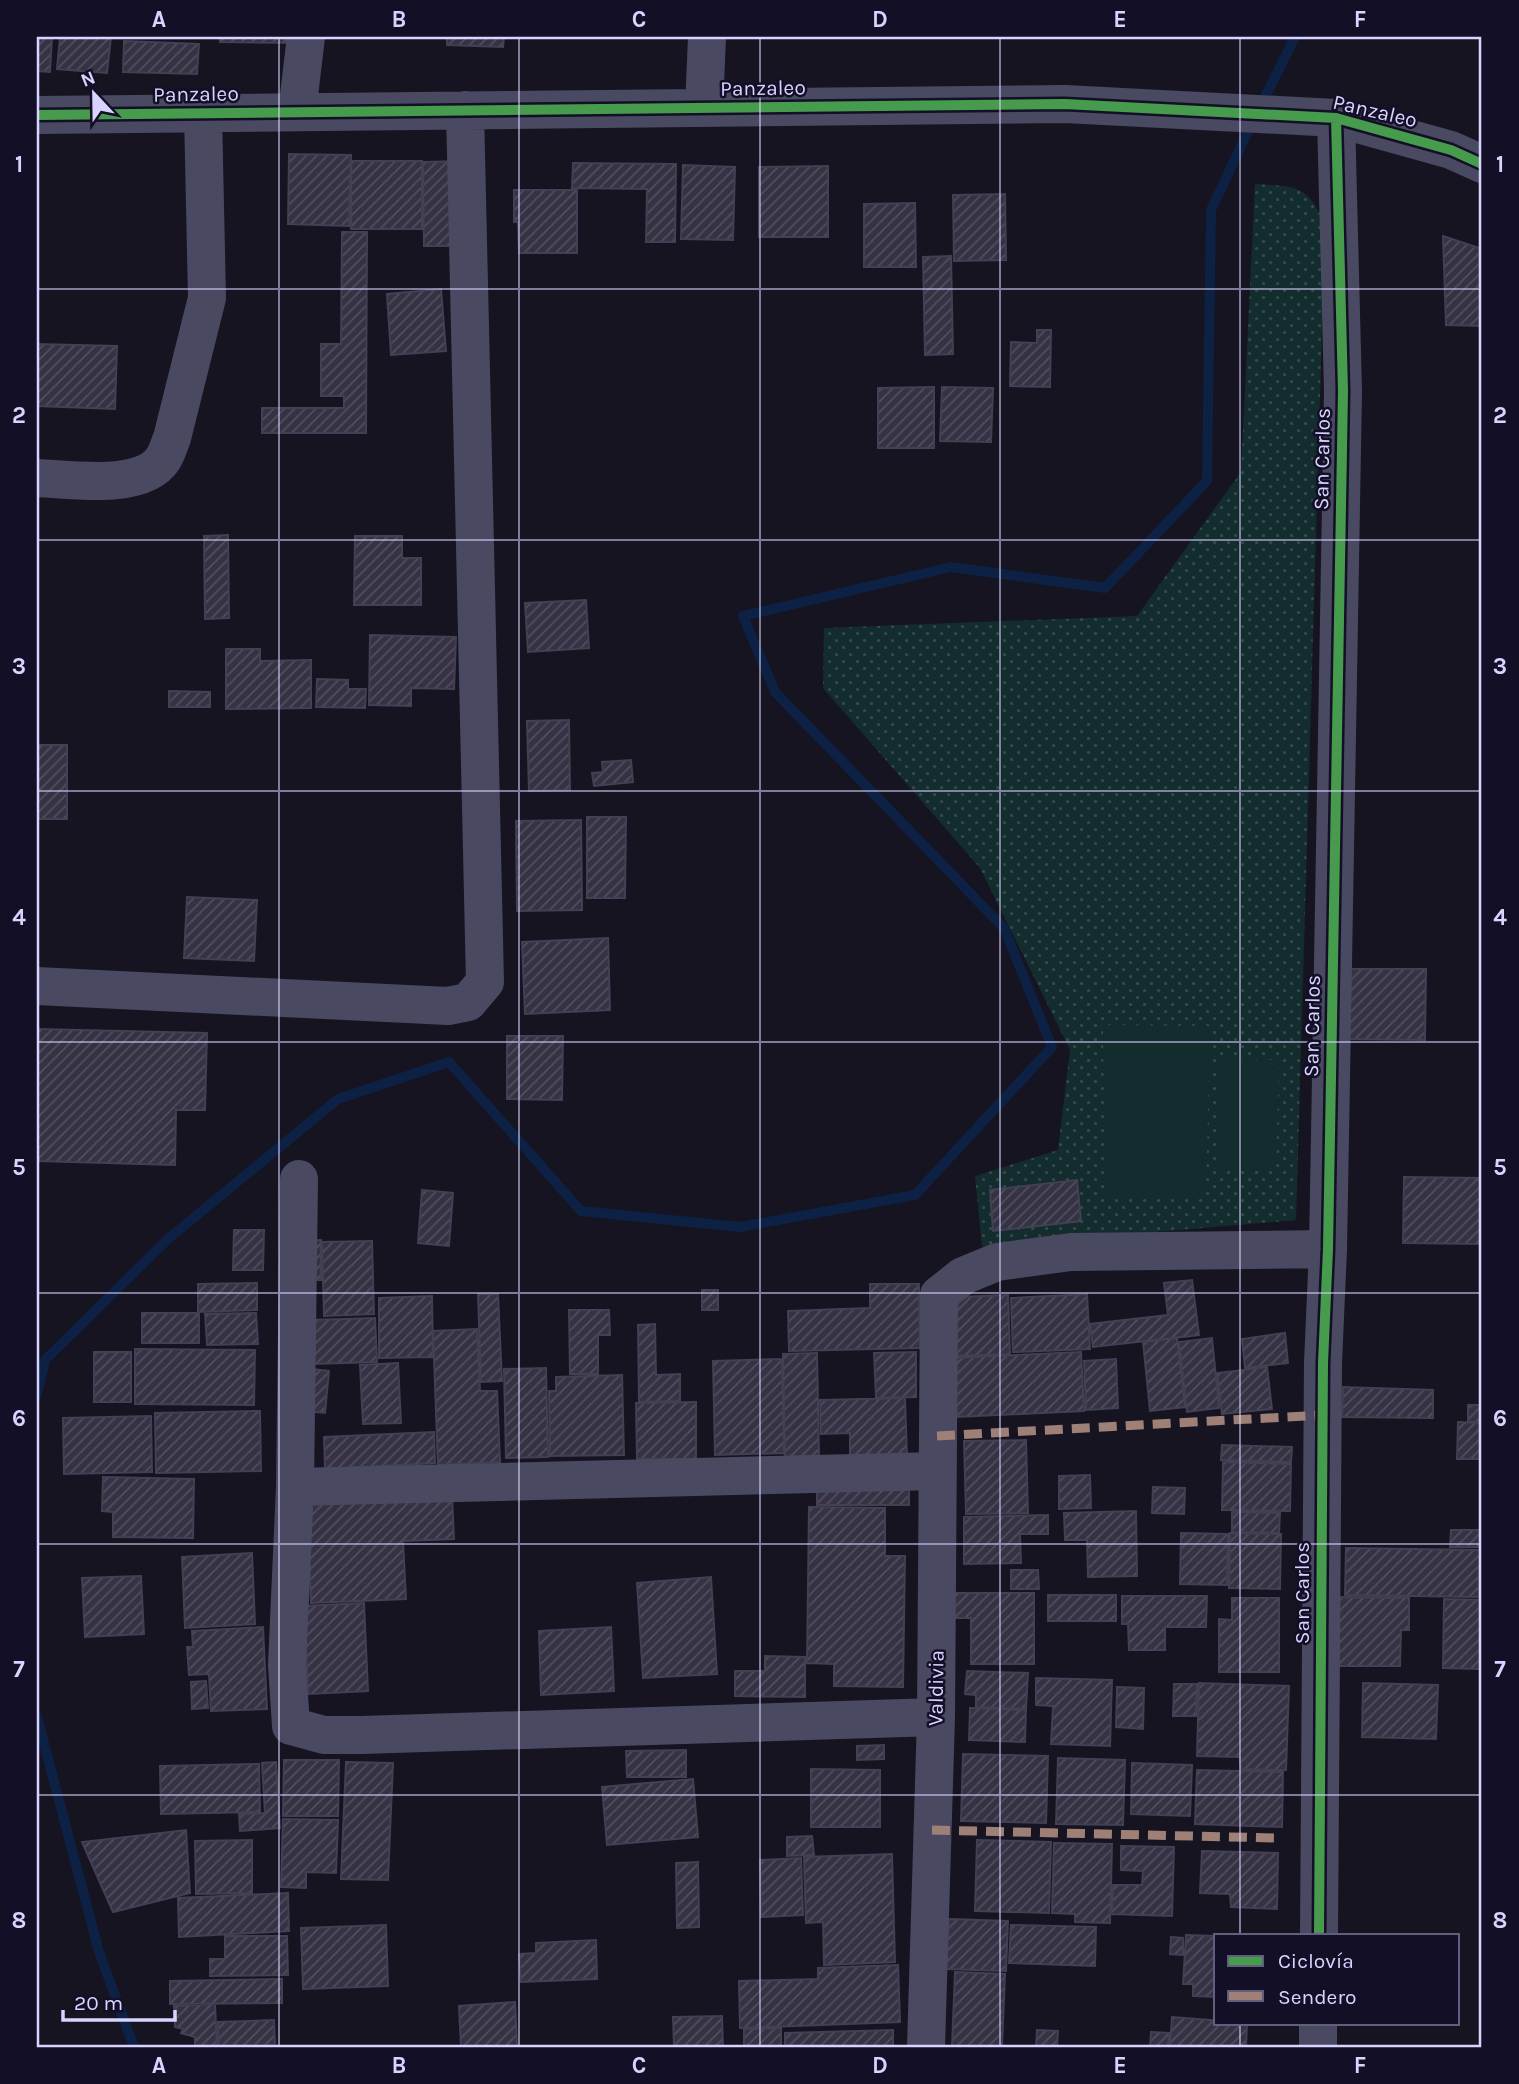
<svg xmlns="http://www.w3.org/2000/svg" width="1519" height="2084" font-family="Karla,sans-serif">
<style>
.park{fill:url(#park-dots)}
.garden{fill:#132c2d}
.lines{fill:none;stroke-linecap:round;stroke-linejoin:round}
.stream{stroke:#0d2144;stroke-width:10}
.building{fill:url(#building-hatch);stroke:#433f54;stroke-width:2}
.minor{stroke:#4a4962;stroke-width:38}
.quiet{stroke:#9e8076;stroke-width:9;stroke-dasharray:18 9;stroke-linecap:butt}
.cycleway-casing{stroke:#130f26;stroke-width:15}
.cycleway{stroke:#469c4c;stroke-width:10}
.grid{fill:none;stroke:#d9d4ff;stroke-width:2;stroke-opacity:0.55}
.labels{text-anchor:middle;stroke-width:5;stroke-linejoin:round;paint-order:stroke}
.street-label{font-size:21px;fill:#d9d4ff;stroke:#130f26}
.neatline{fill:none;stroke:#d9d4ff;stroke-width:2.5}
.grid-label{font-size:23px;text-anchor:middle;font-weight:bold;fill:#d9d4ff}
</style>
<defs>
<pattern id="park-dots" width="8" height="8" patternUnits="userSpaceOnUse" patternTransform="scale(1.75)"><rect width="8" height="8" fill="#132c2d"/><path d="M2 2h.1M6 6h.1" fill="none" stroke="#354a4c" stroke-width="1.8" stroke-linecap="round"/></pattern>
<pattern id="building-hatch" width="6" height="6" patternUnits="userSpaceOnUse" patternTransform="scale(1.75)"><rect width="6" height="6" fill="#343243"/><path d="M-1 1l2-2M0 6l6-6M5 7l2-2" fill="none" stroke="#514f5f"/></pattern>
</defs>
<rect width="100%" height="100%" fill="#161421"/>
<!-- park -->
<path class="park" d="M1255 184C1297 187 1306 183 1325 224L1296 1220 982 1247 975 1176 1058 1150 1070 1050 980 868 823 688 824 628 1137 616 1241 472Z"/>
<!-- garden -->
<path class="garden" d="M1103 1025 1210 1026 1206 1195 1105 1196Z
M1219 1059 1279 1060 1276 1170 1217 1169Z"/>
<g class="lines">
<!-- stream -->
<path class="stream" d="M1260 107 1295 37
M37 1394 45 1360 168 1239 338 1099 449 1062 581 1211 740 1227 915 1195 1052 1047 1004 928 775 692 743 616 951 567 1105 588 1207 481 1211 210 1253 121
M37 1717 99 1952 134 2047"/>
</g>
<!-- building -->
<path class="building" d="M37 37H52L50 72 37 71Z
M60 37H111L107 73 57 69Z
M220 37H296V43L220 42Z
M447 37H504L503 47 447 45Z
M124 41 199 44 197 74 123 72Z
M289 154 351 155 349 226 288 224Z
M351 161H422V229H351Z
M464 161V246H424L423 162Z
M573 163 676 164 675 242H646L647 189 572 188Z
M683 165 735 167 733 240 681 239Z
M828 166V237H759V167Z
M514 190H577V253H519L518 222H514Z
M1005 194 1006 260 954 261 953 195Z
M915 203 916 267H864V204Z
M342 232H367L366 433H262V408H344V396H321V344H341Z
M1443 236 1482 249V326L1446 325Z
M951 256 953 354 925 355 923 257Z
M441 289 446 351 391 355 387 294Z
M1037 330H1051L1050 387 1010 386 1011 342 1037 343Z
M37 344 117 346 115 409 37 406Z
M934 387V448H878V388Z
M942 387 993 388 991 442 940 441Z
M228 535 229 618 205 619 204 536Z
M355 536H402V558H421V605H354Z
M586 600 589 648 528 652 525 603Z
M370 635 456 637 454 689 411 688V706L369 705Z
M226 649H260V661L311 660V708L226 709Z
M317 679 348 680V689H366L365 708 316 707Z
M169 691 210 692V707H169Z
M569 720 570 790 529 791 527 721Z
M37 745H67V819H37Z
M631 760 633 782 594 786 592 773 603 772 602 762Z
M587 817H626L625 898H587Z
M581 820 582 910 517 911 516 821Z
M187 897 257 900 254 961 184 958Z
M608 938 610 1010 525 1014 522 942Z
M1341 969H1426L1425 1040 1340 1039Z
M37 1029 207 1033 205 1110H176L175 1165 37 1161Z
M507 1036H563L562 1100 507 1099Z
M1404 1177 1482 1178V1244L1403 1243Z
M1077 1180 1081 1221 993 1231 990 1190Z
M422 1190 453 1193 449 1246 418 1243Z
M234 1230H264L263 1270H233Z
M321 1240V1280H305L304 1241Z
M372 1241 374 1314 324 1316 322 1242Z
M1192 1280 1199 1335 1093 1347 1090 1324 1168 1315 1164 1283Z
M257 1283V1310L198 1312V1284Z
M870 1284H919L920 1348 789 1351 788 1311 870 1308Z
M702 1290H718V1310H702Z
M478 1294H498L502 1381 481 1382Z
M1087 1294 1090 1349 1013 1352 1011 1298Z
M1008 1295 1010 1354 950 1356 959 1297Z
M432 1296 433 1357 379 1358V1298Z
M569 1310H609L610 1335H598V1374H570Z
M142 1313H199V1343H142Z
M256 1313 258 1344 207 1345 205 1314Z
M375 1318 377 1362 313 1364 311 1320Z
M655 1324 656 1375 680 1374V1401L639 1402 638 1325Z
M477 1329 480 1391H497L500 1462 438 1465 433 1331Z
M1285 1333 1288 1363 1245 1368 1242 1339Z
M1177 1338 1185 1407 1150 1411 1143 1342Z
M1212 1338 1219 1408 1187 1412 1179 1342Z
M135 1349 255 1350 254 1405 135 1404Z
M94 1352H131V1402H94Z
M916 1352V1397L876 1398 874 1353Z
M1081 1352 1084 1411 957 1417 954 1358Z
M817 1353 819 1456 785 1457 783 1354Z
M782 1359 784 1453 715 1455 713 1361Z
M1116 1359 1118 1408 1086 1410 1084 1361Z
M398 1363 401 1423 363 1424 360 1365Z
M1267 1367 1272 1409 1222 1414 1217 1373Z
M546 1368 548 1457 506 1458 504 1369Z
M311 1369 329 1371 325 1413 307 1411Z
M622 1375 624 1455 550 1456 549 1391H556V1377Z
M1343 1387 1433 1390V1418L1342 1417Z
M905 1398 907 1458 850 1460V1433L821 1434 820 1400Z
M696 1402V1459H637L636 1403Z
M1468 1405H1482V1422H1468Z
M260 1411 261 1471 156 1473 155 1413Z
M151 1416 152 1472 64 1474 63 1418Z
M1458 1422 1482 1423V1459H1457Z
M434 1432 435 1463 325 1469 324 1437Z
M1026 1440 1028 1513 966 1514 964 1441Z
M1222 1445 1292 1447 1291 1462 1221 1460Z
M1223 1462 1291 1464 1290 1511 1222 1510Z
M1090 1475 1091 1508 1059 1509V1476Z
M103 1477 194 1479 193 1538 113 1537V1512L102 1511Z
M1153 1487 1185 1488 1184 1514 1152 1513Z
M817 1489H909V1505H817Z
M452 1496 454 1539 403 1541 406 1599 311 1603 307 1503Z
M809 1507 885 1508V1556H905L903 1687 834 1686V1664L807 1663Z
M1136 1511 1137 1576 1088 1577 1087 1540H1065L1064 1513Z
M1232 1512 1280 1513 1279 1533 1232 1532Z
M1048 1515V1534H1020L1021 1563 964 1564V1517Z
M1451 1530H1482V1547H1450Z
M1181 1533 1228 1534 1227 1585 1180 1584Z
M1230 1533 1281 1534 1280 1589 1229 1588Z
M1346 1548 1480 1550 1479 1597 1345 1595Z
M252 1553 255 1624 185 1628 182 1557Z
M1011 1570H1038L1039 1589H1011Z
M141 1576 144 1634 85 1637 82 1578Z
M711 1577 717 1674 643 1678 637 1583Z
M952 1593H1034V1664H971V1618H952Z
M1048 1595H1116V1621H1048Z
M1122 1596H1207L1206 1627H1165V1650H1129L1128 1624H1122Z
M1335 1597 1409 1598V1630H1401L1400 1666H1335Z
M1232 1598H1279V1672H1219V1619L1232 1620Z
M1444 1599 1482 1600V1669L1443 1668Z
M364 1603 368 1691 308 1694 304 1606Z
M263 1627 267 1709 211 1711 209 1674 189 1675 187 1647H193L192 1631Z
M611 1627 614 1691 541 1695 539 1631Z
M765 1656 805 1657V1697L735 1696V1671H765Z
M967 1671 1028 1673 1026 1709 976 1707V1695L965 1694Z
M1036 1678 1112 1680 1110 1746 1051 1744 1053 1706 1036 1705Z
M206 1681 208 1708 192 1709 191 1682Z
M1199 1683 1289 1686 1286 1770 1241 1769 1240 1757 1197 1756Z
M1363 1683 1438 1685 1436 1739 1362 1737Z
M1174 1684H1197L1196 1716H1173Z
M1117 1687 1144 1688 1143 1729 1116 1727Z
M970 1708 1026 1710 1025 1742 969 1740Z
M884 1745V1759L857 1760V1746Z
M686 1750V1777H627L626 1751Z
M963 1754 1048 1756 1046 1823 961 1821Z
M1058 1758 1125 1760 1123 1825 1056 1824Z
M284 1760H339L338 1816H283Z
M276 1762 280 1828 240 1831 239 1814 265 1813 262 1763Z
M346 1762 393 1763 388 1880 341 1879Z
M1132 1763 1192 1765 1190 1816 1131 1814Z
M259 1764 260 1812 161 1814 160 1766Z
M811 1769 880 1770V1827H811Z
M1197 1770 1283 1772 1282 1827 1195 1824Z
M693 1779 698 1837 607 1845 602 1787Z
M283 1819 338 1820 336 1873 306 1872V1888L281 1887Z
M186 1830 190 1893 113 1912 82 1842Z
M812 1836 814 1855 787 1856V1837Z
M252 1840V1893L196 1894 195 1841Z
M977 1840 1051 1842 1049 1913 975 1911Z
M1054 1843 1112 1844 1110 1923 1075 1922V1914L1052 1913Z
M1121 1846 1174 1847 1172 1916 1112 1914 1113 1885H1142L1143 1871 1121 1870Z
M1202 1851 1278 1853 1277 1909 1231 1907 1230 1894 1200 1893Z
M892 1854 895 1962 824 1965 823 1922 806 1923 804 1857Z
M801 1858 803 1915 761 1917 760 1860Z
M698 1862 699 1927 677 1928 676 1863Z
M288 1893 289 1931 179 1937 178 1898Z
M949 1919 1008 1921 1006 1971 946 1969Z
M386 1925 388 1986 303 1989 301 1928Z
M1011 1925 1096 1927 1095 1966 1009 1963Z
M1186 1935 1216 1936V1997L1193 1996V1984H1183Z
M225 1936H287L288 1975 210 1976V1959H225Z
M1171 1937 1183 1938V1955L1170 1954Z
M596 1940 597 1979 521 1982 519 1954 536 1953V1943Z
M898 1965 900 2022 740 2028 739 1981 818 1979V1968Z
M955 1972 1005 1974 1002 2047H952Z
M282 1979V2003L170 2004V1981Z
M515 2002 517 2047H461L459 2006Z
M215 2004 217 2047H195V2037L181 2033 183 2029 175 2027 174 2006Z
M722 2016 723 2047H674L673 2017Z
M1172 2017 1247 2023 1246 2047H1170Z
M274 2020 275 2047H219L218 2022Z
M781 2028V2047H744V2029Z
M893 2030V2047H785V2033Z
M1037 2030 1058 2031 1057 2047H1036Z
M1151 2032 1169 2033 1168 2047H1150Z"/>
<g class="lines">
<!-- minor -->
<path class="minor" d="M704 108 707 37
M297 112 306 37
M37 115 1065 104 1336 118 1451 150 1482 164
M37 478C70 479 142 491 163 459 167 453 169 445 172 438L207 298 203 113
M37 986 448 1006 468 1002 485 982 465 110
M299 1179 295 1487 287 1665 291 1726 324 1735H362L936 1717
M295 1487 937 1471
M1319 1935 1323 1363 1328 1249 1343 391 1336 118
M926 2047 936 1717 939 1295 963 1276 997 1262 1071 1252 1328 1249
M1318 2047V2023"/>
<!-- quiet -->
<path class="quiet" d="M937 1436 1323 1415
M932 1830 1276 1838"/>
<defs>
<path id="cycleway" d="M37 115 1065 104 1336 118 1451 150 1482 164
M1319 1935 1323 1363 1328 1249 1343 391 1336 118"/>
</defs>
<!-- cycleway casing -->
<use href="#cycleway" class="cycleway-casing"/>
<!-- cycleway -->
<use href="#cycleway" class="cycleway"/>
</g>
<!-- grid -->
<path class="grid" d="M279 37V2047M519 37V2047M760 37V2047M1000 37V2047M1240 37V1935M37 289H1482M37 540H1482M37 791H1482M37 1042H1482M37 1293H1482M37 1544H1482M37 1795H1482M1240 2023V2047"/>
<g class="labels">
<!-- street labels -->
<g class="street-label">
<text transform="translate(763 88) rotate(-1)" y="7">Panzaleo</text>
<text transform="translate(196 94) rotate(-1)" y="7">Panzaleo</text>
<text transform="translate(1375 111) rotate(13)" y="7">Panzaleo</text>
<text transform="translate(1322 459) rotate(-89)" y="7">San Carlos</text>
<text transform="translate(1312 1026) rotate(-89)" y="7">San Carlos</text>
<text transform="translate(1302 1593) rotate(-90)" y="7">San Carlos</text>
<text transform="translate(936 1688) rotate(-89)" y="7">Valdivia</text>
</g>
</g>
<!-- border -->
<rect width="1519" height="2084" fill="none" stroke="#130f26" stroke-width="77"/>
<!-- legend -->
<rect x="1214" y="1934" width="245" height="91" fill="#130f26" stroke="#625e7d" stroke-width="2"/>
<rect x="1228" y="1956" width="35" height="10" fill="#469c4c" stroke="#625e7d" stroke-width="2"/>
<text x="1278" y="1968" font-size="21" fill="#d9d4ff">Ciclovía</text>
<rect x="1228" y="1991" width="35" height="10" fill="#9e8076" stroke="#625e7d" stroke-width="2"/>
<text x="1278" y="2004" font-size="21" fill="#d9d4ff">Sendero</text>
<!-- north arrow -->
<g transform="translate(94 94) rotate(338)" stroke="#130f26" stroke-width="5" paint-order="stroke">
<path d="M0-5L12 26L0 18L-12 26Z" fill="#d9d4ff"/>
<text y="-10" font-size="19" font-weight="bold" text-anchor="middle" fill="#d9d4ff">N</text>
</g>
<!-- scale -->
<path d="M63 2010v10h112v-10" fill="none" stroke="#d9d4ff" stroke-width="3.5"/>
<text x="74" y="2010" font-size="21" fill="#d9d4ff" stroke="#130f26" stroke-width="5" paint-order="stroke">20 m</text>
<rect x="38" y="38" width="1442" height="2008" class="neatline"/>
<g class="grid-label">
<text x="159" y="27">A</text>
<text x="399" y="27">B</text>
<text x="639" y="27">C</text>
<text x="880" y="27">D</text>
<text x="1120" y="27">E</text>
<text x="1360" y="27">F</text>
<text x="19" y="172">1</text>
<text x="1500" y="172">1</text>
<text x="19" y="423">2</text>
<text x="1500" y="423">2</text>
<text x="19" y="674">3</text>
<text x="1500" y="674">3</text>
<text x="19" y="925">4</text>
<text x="1500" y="925">4</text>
<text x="19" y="1175">5</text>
<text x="1500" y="1175">5</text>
<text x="19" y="1426">6</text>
<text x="1500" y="1426">6</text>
<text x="19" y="1677">7</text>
<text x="1500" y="1677">7</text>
<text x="19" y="1928">8</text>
<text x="1500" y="1928">8</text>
<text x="159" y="2073">A</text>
<text x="399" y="2073">B</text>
<text x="639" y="2073">C</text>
<text x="880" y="2073">D</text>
<text x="1120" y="2073">E</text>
<text x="1360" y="2073">F</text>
</g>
</svg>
